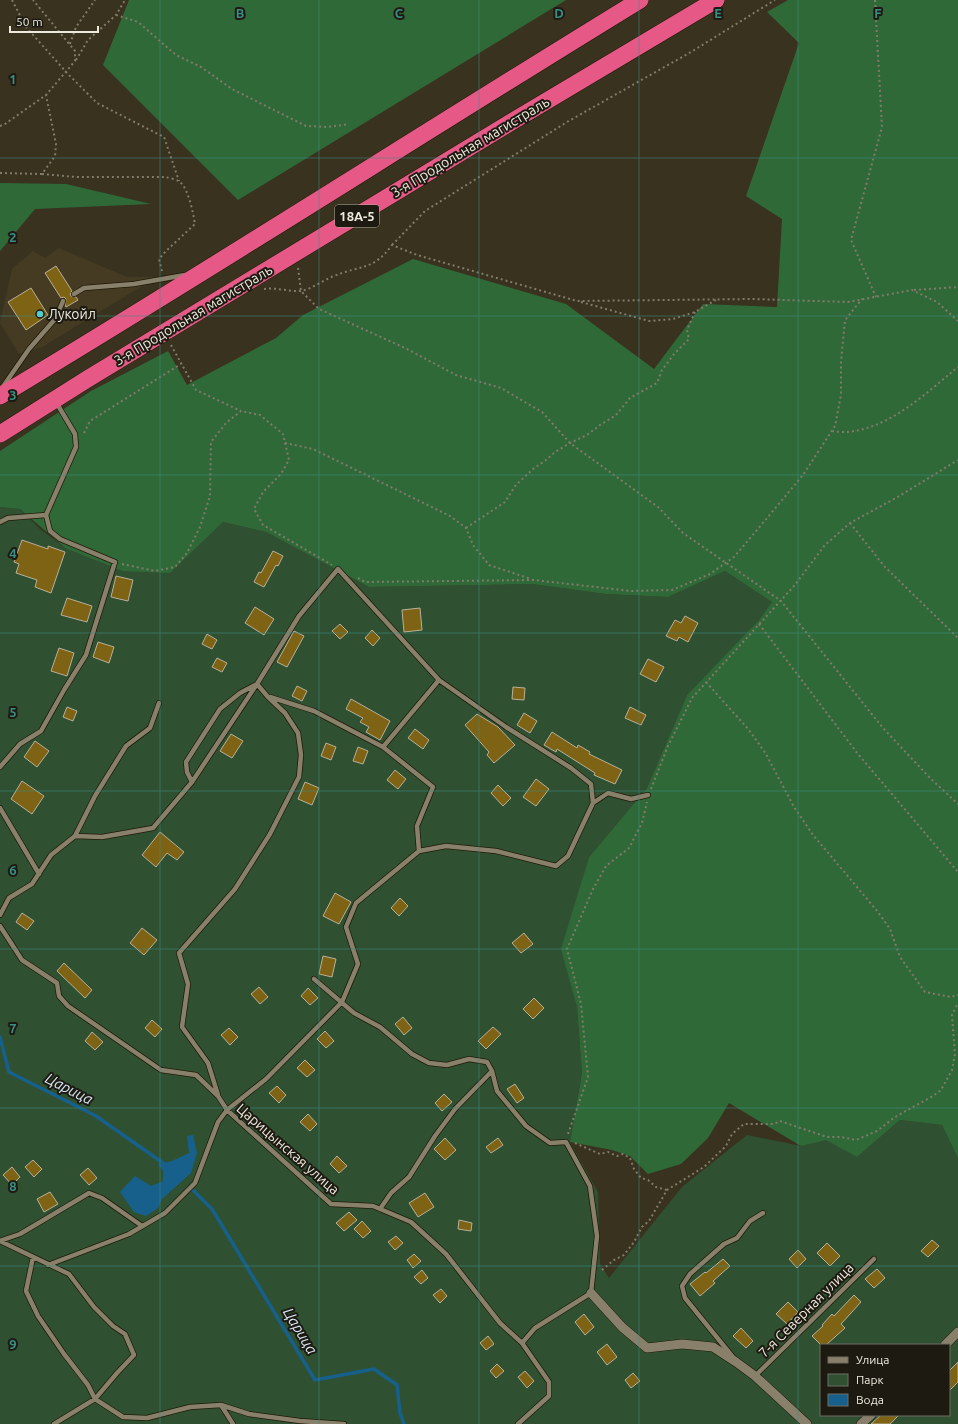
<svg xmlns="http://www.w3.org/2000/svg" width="958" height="1424" font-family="Ubuntu,sans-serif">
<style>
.built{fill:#453b22}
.green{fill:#2f5132;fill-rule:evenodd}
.forest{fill:#306938}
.water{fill:#17608b}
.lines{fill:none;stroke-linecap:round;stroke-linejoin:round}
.stream{stroke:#17608b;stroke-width:3.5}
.building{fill:#7e6314;stroke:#b9b09a}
.lane-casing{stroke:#201907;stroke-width:6}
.street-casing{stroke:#201907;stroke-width:10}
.highway-casing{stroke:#201907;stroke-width:18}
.path{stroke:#807b6a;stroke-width:2;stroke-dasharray:2 3;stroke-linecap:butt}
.lane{stroke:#88806b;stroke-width:4.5}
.street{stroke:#88806b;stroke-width:9}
.highway{stroke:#e65987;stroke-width:17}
.grid{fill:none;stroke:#3b8d84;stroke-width:1;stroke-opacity:0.55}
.poi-dot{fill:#52cdcd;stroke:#1d1a12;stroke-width:1.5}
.labels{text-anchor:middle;stroke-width:4;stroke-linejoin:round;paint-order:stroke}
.shield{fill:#1d1a12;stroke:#afaba0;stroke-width:1}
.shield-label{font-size:13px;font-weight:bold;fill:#ede9dd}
.street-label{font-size:14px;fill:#ede9dd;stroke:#1d1a12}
.poi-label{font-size:14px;fill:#ede9dd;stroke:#1d1a12;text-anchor:start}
.water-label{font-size:15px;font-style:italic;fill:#d6e7f4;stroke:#1d1a12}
.grid-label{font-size:13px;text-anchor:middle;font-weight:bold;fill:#3b8d84;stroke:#1d1a12;stroke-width:4;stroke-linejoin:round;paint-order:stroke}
</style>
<rect width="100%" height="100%" fill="#39321f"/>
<!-- built -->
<path class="built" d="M59 248 127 277H157L42 347 19 354 0 323 12 269 33 251 45 258Z"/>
<!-- green -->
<path class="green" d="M0 507 20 509 40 529 65 548 170 573 223 522 266 532 369 587 532 584 606 594 668 597 725 571 772 602 759 620 734 647 687 695 647 788 589 857 562 949 577 1007 582 1073 570 1142 598 1192 600 1264 609 1278 682 1187 747 1135 801 1146 826 1139 857 1157 900 1120 942 1125 958 1158V1424H0ZM821 1345H949V1415H821Z"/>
<!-- forest -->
<path class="forest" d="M129 0H566L238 200 103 65Z
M788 0H958V1158L942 1125 900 1120 857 1157 826 1140 801 1146 729 1103 708 1138 681 1164 648 1174 630 1156 612 1150 570 1142 582 1073 577 1007 561 949 589 857 647 788 687 695 759 620 772 602 725 571 668 597 606 594 532 584 369 587 266 532 223 522 170 573 123 571 65 548 20 509 0 507V451L91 391 168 351 187 385 276 338 303 315 413 259 566 304 654 369 703 304 777 307 782 219 746 196 799 43 767 12Z
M0 183 66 184 151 204 35 209 0 251Z"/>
<!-- water -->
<path class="water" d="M193 1135 197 1153 191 1173 162 1199 158 1208 146 1216 134 1212 120 1192 135 1176 151 1186 163 1181V1171L158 1164 172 1161 189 1153 187 1136Z"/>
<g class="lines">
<!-- stream -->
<path class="stream" d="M0 1037 9 1072 96 1116 166 1165
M193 1190 212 1209 315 1380 374 1369 397 1385 400 1413 404 1424"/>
</g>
<!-- building -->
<path class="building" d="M56 266 72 291 70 294 71 296 76 297 78 300 66 307 65 305 66 299 64 297 61 298 45 273Z
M31 288 48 315 26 330 8 302Z
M22 540 48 549V546L65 552 51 593 35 587 37 580 16 573 19 564 14 562Z
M273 551 283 556 278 566 276 565 264 587 254 582 259 572 261 573Z
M116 576 133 580 128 601 111 597Z
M67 598 92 606 87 622 61 615Z
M255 607 274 619 264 635 245 623Z
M420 608 422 630 404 632 402 610Z
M685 616 698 623 688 642 679 637 677 641 666 636 675 620 681 623Z
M340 624 348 632 340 639 332 631Z
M372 630 380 638 373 646 365 638Z
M294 631 304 636 287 667 277 662Z
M207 634 217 640 212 649 202 644Z
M98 642 114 647 109 663 93 657Z
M59 648 74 653 67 676 51 671Z
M217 658 227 663 222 672 212 667Z
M648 659 664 667 656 682 640 674Z
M297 686 307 691 302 701 292 696Z
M513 687 525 688 524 700 512 699Z
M351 699 390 721 380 740 366 732 369 727 360 722 363 718 346 709Z
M67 707 77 711 73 721 63 717Z
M630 707 646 715 641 725 625 718Z
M524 713 537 721 530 733 517 725Z
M477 714 498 727 515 745 494 763 487 755 489 752 465 725Z
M415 729 429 740 423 749 408 738Z
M552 732 577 748 578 745 590 752 589 754 622 770 615 784 594 775 595 773 557 749 556 752 544 745Z
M231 734 243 741 232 758 220 751Z
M35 741 49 751 37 767 24 757Z
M326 743 336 747 331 760 321 756Z
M358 747 368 751 363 764 353 761Z
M395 770 406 779 398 789 387 780Z
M536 779 549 789 536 806 523 797Z
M22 781 44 796 32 814 11 799Z
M305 782 319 788 312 805 298 799Z
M498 785 511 798 503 806 491 793Z
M160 832 184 852 177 860 167 853 156 867 142 855Z
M335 893 351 902 339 924 323 916Z
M400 898 408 906 399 916 391 908Z
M22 913 34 921 27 930 16 922Z
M142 928 157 940 144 955 130 943Z
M524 933 533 944 521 953 512 943Z
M323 956 336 959 332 977 319 974Z
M64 963 92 990 85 998 57 971Z
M259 987 268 997 260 1004 251 994Z
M308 988 318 998 310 1005 301 996Z
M534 998 544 1008 533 1019 523 1009Z
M403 1017 412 1028 404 1035 395 1024Z
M152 1020 162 1029 155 1037 145 1028Z
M493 1027 501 1034 486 1049 478 1041Z
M229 1028 238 1037 230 1045 221 1035Z
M325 1031 334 1041 326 1048 317 1039Z
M92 1032 103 1042 95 1050 85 1041Z
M305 1060 315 1070 307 1077 297 1068Z
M515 1084 524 1098 517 1103 507 1089Z
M277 1086 286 1095 279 1103 269 1093Z
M444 1094 452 1102 442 1111 435 1103Z
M308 1114 317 1124 310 1131 300 1122Z
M445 1138 456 1150 445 1160 434 1149Z
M498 1138 503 1145 491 1153 486 1147Z
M337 1156 347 1166 339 1173 330 1164Z
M33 1160 42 1169 34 1177 25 1167Z
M12 1167 20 1177 12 1185 3 1175Z
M88 1168 97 1178 89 1185 80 1175Z
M50 1192 58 1204 44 1212 37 1199Z
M425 1193 434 1207 418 1217 409 1203Z
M349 1212 357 1220 344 1231 336 1223Z
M459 1220 472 1223 471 1231 458 1229Z
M362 1221 371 1231 363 1238 354 1229Z
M396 1236 403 1243 395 1250 388 1242Z
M932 1240 939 1246 928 1257 921 1251Z
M827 1243 840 1256 830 1266 817 1253Z
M798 1250 806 1259 797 1268 789 1259Z
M414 1254 421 1261 413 1268 407 1260Z
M723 1259 730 1266 713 1281 715 1283 700 1296 690 1284 705 1272 706 1273Z
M877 1269 885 1278 874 1288 865 1279Z
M422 1270 428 1278 421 1284 414 1277Z
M441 1289 447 1296 440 1303 433 1295Z
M854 1295 861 1302 841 1324 845 1328 826 1345H821L812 1336 823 1326 822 1325 832 1314 834 1316Z
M788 1302 798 1312 787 1324 776 1314Z
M584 1314 594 1327 585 1335 575 1322Z
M741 1328 753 1341 746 1348 733 1336Z
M488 1336 494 1344 486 1350 480 1343Z
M607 1344 617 1357 607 1365 597 1352Z
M958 1362V1382L949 1391V1371Z
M497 1364 504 1371 496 1378 490 1371Z
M525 1371 534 1381 527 1388 518 1377Z
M633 1373 640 1381 631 1388 625 1380Z
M881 1415H899L890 1424H871Z"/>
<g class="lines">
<defs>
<path id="lane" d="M74 294 84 288 134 284 185 275
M2 388 29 349 56 318 63 301
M46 515 76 447 75 434 56 402
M0 522 8 518 46 515 50 531 60 539 115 562 86 655 64 690 41 731 20 744 0 767
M270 697 314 711 383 747 433 787 417 826 419 851
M383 747 439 680
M192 782 187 772 186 762 220 709 240 693 257 684 268 697 285 713 298 733 301 755 299 777 270 834 235 889 179 953 188 984 182 1027 208 1063 218 1095
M593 803 608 793 631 799 648 795
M0 808 39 874
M0 915 9 898 32 884 51 855 75 836 95 796 126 746 150 728 159 703
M0 926 22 960 57 983 59 996 68 1006 161 1070 196 1075 218 1096 227 1110 266 1079 342 1002 358 964 346 927 356 903 419 851 446 846 496 851 556 866 568 856 593 803 591 784 571 768 506 727 439 680 338 569 299 616 257 684 192 782 153 828 102 837 75 836
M314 979 354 1013 380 1027 412 1054 429 1063 447 1065 469 1059 487 1062 492 1071 497 1091 526 1126 550 1143 566 1142 590 1186 597 1236 591 1293 535 1328 522 1343
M380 1209 391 1193 409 1177 435 1136 455 1109 492 1071
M0 1241 69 1274 94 1307 113 1326 125 1334 134 1355 117 1373 95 1399 54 1424
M0 1241 20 1234 89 1193 102 1198 142 1226
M33 1257 26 1291 38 1316 64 1354 88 1385 95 1399 123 1417 147 1418 190 1407 221 1405 249 1414 300 1421 344 1424
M48 1265 129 1234 165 1213 195 1183 218 1122 227 1110 331 1204 373 1206 411 1222 446 1254 500 1323 522 1343 549 1382V1396L518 1424
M732 1356 685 1298 682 1286 690 1274 724 1244 737 1238 750 1221 763 1213
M755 1376 874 1259
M221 1405 233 1424"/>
<path id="street" d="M591 1293 622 1327 647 1348 682 1344 713 1347 736 1362 755 1376 807 1424
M945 1345 958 1332
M861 1424 871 1415"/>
<path id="highway" d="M0 396C215 267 426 131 640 0
M0 434 89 378 513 121 716 0"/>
</defs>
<!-- lane casing -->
<use href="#lane" class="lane-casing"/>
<!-- street casing -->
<use href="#street" class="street-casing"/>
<!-- highway casing -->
<use href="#highway" class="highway-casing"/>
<!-- path -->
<path class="path" d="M12 0 26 27 67 73 97 103 164 137 179 181
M875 0 882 127 851 240 876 297
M116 15 138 22 176 55 201 67 232 89 306 126 328 127 349 124
M70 44 76 27 95 0
M76 60 88 40 116 15 125 0
M0 126 5 124 46 95 75 61V51L33 0
M0 173 42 174 55 156 56 144 46 95
M42 174 76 177H165C169 178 176 179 180 182 189 190 193 213 195 224L166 251 159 259 162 271
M392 245 425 211 567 122 691 52 775 0
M298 268 301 291 319 309 405 348 456 375 501 388 542 412 570 443 658 507 683 533 781 601 883 728 930 778 958 804
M264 289C276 287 289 292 301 291 312 289 323 280 334 276 360 265 373 271 392 245L417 255 577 301 753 299 848 302 912 290 937 302 958 321
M914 290 958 287
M581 302 649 321 673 319 695 312 716 300
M171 345 196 390 241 411
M832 431C837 432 842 432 847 432 891 428 926 393 958 367
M84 433 90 421 181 364
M285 443 313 449 450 516 466 528 473 545 489 565 531 579
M850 523 884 566 958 638
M466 528 505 502 515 486 533 469 546 460 555 452 570 443 587 435 600 425 616 415 630 398 657 383 662 370 674 354 689 339 687 330 695 312
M122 564 155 571 175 567 187 553 200 527 210 496 211 442 226 423 241 411 260 415 283 434 289 460 281 474 263 492 254 509 263 525 332 565
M358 578 365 582 534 580 631 591 672 590 710 574 734 557 757 530 803 475 835 426 841 395V362L845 320 862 299
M759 624 858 754 958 872
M706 682 749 730 766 754 794 807 813 835 878 912 890 929 900 957 925 992 951 997 958 995
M651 789 668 746 692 698 794 586 825 545 850 523 896 498 958 460
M568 1134 588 1077 581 1004 567 949 593 889 606 866 629 848 642 823 647 802
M575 1143 600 1154 608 1152 617 1156 623 1154 630 1158 634 1169 641 1178 648 1180 656 1187 667 1190
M602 1270 614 1260 624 1255 634 1242 642 1227 649 1221 667 1190 704 1167 726 1146 732 1134 744 1124H774L780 1121 827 1137H841L856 1140 877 1131 895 1117 933 1096 941 1090 952 1070 955 1054 952 1015 958 1003"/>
<!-- lane -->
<use href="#lane" class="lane"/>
<!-- street -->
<use href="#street" class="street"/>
<!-- highway -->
<use href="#highway" class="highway"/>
</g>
<!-- grid -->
<path class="grid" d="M160 0V1424M319 0V1424M479 0V1424M639 0V1424M798 0V1424M0 158H958M0 316H958M0 475H958M0 633H958M0 791H958M0 949H958M0 1108H958M0 1266H958"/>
<!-- markers -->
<circle class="poi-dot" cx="40" cy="314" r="4"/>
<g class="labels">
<!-- shield labels -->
<rect class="shield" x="335" y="205" width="44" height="22" rx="3"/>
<g class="shield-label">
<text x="357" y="221">18А-5</text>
</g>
<!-- street labels -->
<g class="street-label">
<text transform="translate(470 147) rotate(-31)" y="5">3-я Продольная магистраль</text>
<text transform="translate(193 315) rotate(-31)" y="5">3-я Продольная магистраль</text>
<text transform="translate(288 1149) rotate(41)" y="5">Царицынская улица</text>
<text transform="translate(806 1310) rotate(-45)" y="5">7-я Северная улица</text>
</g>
<!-- poi labels -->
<g class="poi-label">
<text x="48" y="319">Лукойл</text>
</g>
<!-- water labels -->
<g class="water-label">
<text transform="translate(69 1089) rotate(27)" y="5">Царица</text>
<text transform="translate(300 1331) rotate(59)" y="5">Царица</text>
</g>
</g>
<g class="grid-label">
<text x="240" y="18">B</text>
<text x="399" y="18">C</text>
<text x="559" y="18">D</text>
<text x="718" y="18">E</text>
<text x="878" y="18">F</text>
<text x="13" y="84">1</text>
<text x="13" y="242">2</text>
<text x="13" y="400">3</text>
<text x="13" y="558">4</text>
<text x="13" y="717">5</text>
<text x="13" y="875">6</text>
<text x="13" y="1033">7</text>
<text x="13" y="1191">8</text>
<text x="13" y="1349">9</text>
</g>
<!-- legend -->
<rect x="820" y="1344" width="130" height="72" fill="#1d1a12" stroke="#706d63"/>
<rect x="828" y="1357" width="20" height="6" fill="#88806b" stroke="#706d63"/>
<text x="856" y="1364" font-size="12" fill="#ede9dd">Улица</text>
<rect x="828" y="1374" width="20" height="12" fill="#2f5132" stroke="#706d63"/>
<text x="856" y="1384" font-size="12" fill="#ede9dd">Парк</text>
<rect x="828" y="1394" width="20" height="12" fill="#17608b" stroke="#706d63"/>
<text x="856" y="1404" font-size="12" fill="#ede9dd">Вода</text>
<!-- scale -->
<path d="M10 26v6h88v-6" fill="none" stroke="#ede9dd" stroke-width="2"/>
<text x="16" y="26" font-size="12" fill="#ede9dd" stroke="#1d1a12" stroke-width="3" paint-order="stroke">50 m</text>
</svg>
